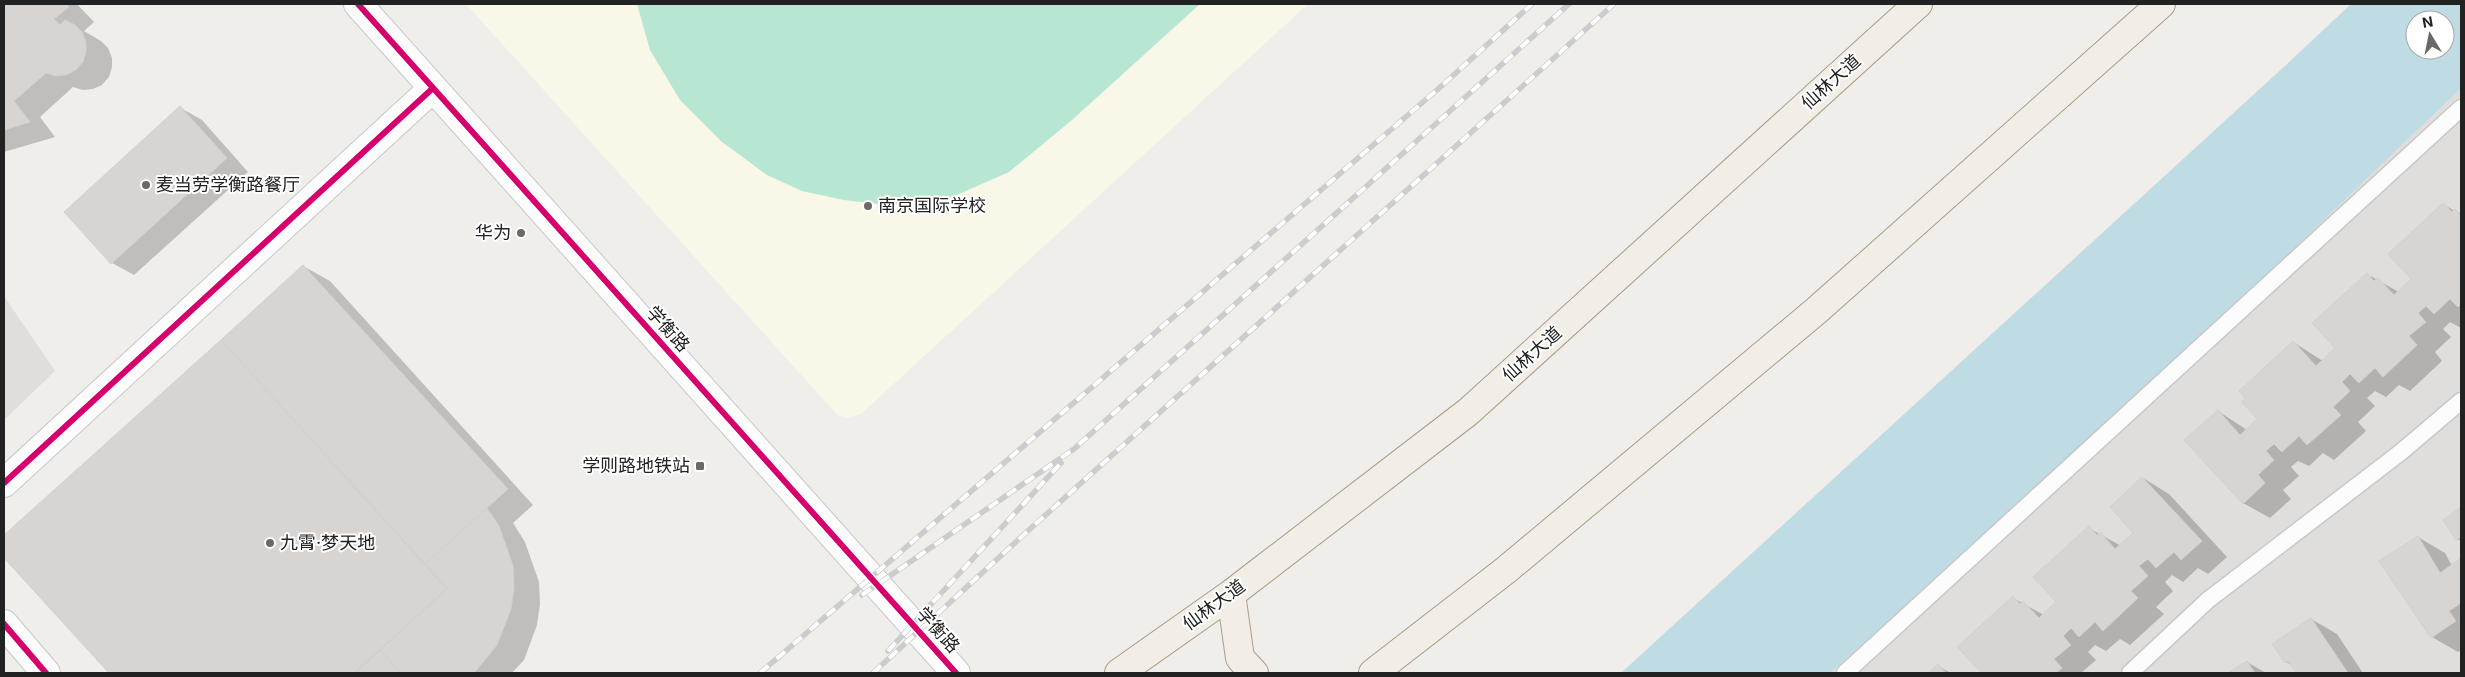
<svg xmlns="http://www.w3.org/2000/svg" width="2465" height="677" font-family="Inter,'Noto Sans SC',sans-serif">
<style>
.residential{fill:#dfdedc}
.education{fill:#f8f7e8}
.pitch{fill:#b7e6d2}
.water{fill:#bfdbe3;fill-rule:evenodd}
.shadow{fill:#0003}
.building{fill:#d7d4d2;stroke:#d3d0cc}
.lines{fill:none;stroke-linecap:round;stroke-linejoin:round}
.service-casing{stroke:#c9c8c7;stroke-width:19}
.minor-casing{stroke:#c9c8c7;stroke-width:30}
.primary-casing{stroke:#a79c86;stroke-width:30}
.service{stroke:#fdfcfc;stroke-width:16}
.minor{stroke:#fdfcfc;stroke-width:28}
.primary{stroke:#f3ede7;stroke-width:28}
.rail-casing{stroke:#ccc;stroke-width:5.5}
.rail{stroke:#fff;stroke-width:4;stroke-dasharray:11;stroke-linecap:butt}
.cycleway-casing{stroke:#fff;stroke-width:9}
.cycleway{stroke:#d6006c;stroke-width:6}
.poi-dot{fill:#6a6968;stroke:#fff;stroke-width:2}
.labels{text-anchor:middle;stroke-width:4;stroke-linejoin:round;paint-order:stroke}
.street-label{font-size:18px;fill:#222;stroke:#fff}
.poi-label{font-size:18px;fill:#222;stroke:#fff;text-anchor:start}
</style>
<rect width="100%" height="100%" fill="#f0eeeb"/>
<!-- residential -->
<path class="residential" d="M2461 72V673H1802Z
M4 296 55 371 4 420Z"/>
<!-- education -->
<path class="education" d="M466 4H1308L861 414 847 418 837 415 832 409Z"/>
<!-- pitch -->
<path class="pitch" d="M637 4H1200L1072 120 1009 172 950 198 887 205 844 200 802 191 767 175 722 142 680 100 650 50Z"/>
<!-- water -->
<path class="water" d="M2351 4H2461V88L2083 451 1830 673H1621L2287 64ZM2415 20H2445V50H2415Z"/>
<!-- shadow -->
<path class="shadow" d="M4 4H77L94 22 84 31 101 41 108 48 112 58V67L109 77 102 85 93 89 83 90 73 87 40 117 55 137 4 152Z
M181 108 202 120 248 172 134 275 112 263Z
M2444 205 2461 214V328L2450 322 2443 329 2451 337 2435 352 2442 361 2410 391 2399 385 2386 397 2375 391 2367 398 2375 406 2358 422 2366 431 2334 460 2323 453 2309 466 2298 461 2291 467 2299 476 2283 490 2291 499 2270 518 2243 503 2218 411 2247 430 2259 419 2293 342 2323 361 2337 348 2367 274 2399 292 2413 279Z
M303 266 330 281 533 505 513 523 525 542 539 582 540 604 537 625 524 660 512 673H111L4 556V537Z
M2143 478 2169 494 2227 557 2208 574 2198 568 2183 582 2172 575 2165 582 2173 591 2156 607 2164 614 2130 645 2120 639 2106 651 2095 645 2088 652 2096 660 2081 673H1981L2013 598 2044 615 2058 602 2089 528 2121 546 2135 533Z
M2461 509V541L2457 539 2445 520Z
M2418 537 2445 553 2452 566 2461 560V650L2458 652 2432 637Z
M2311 619 2337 634 2363 673H2298L2294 666 2286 662Z
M2247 662 2266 673H2230Z
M1938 666 1951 673H1930Z"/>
<!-- building -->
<path class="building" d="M4 4H66L69 7 54 19 60 25 65 20 75 25 82 32 86 42V52L83 62 76 70 66 75 56 76 46 73 14 101 30 122 4 130Z
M180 106 227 158 111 264 64 212Z
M2443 203 2452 212 2455 209 2461 216V304L2458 307 2450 299 2434 314 2426 306 2418 313 2426 322 2409 336 2417 345 2383 377 2375 368 2359 383 2350 374 2342 382 2350 391 2333 407 2341 415 2307 445 2299 436 2282 452 2274 444 2266 451 2274 460 2258 475 2265 483 2243 504 2184 440 2218 410 2240 435 2257 419 2242 402 2245 398 2239 391 2293 341 2316 366 2335 348 2312 323 2367 273 2374 281 2378 278 2394 295 2411 279 2388 254Z
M303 265 508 489 425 564 221 340Z
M221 340 447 589 354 673H109L4 558V535Z
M2142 477 2202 541 2181 560 2174 552 2156 568 2148 559 2139 566 2148 576 2131 591 2138 598 2103 631 2095 622 2079 637 2071 628 2063 636 2071 645 2054 659 2062 668 2056 673H1979L1981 672 1957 647 2013 596 2020 604 2023 601 2039 618 2056 602 2033 577 2089 526 2097 535 2100 532 2115 549 2133 533 2110 507Z
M2461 507V537L2456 540 2443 520Z
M487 508 499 526 513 566 514 588 511 609 497 645 474 673H401L380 650 447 589 425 564Z
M2418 536 2440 573 2461 558V603L2449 611 2456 621 2431 638 2379 561Z
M2311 618 2348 673H2297L2288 661 2285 663 2272 644Z
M380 650 401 673H355Z
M2247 661 2255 673H2228Z
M1938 664 1946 673H1928Z"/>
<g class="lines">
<defs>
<path id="service" d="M1845 673 2461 108
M2130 673 2208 600 2401 452 2461 401"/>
<path id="minor" d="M358 4 956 673
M4 483 433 88
M4 624 46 673"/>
<path id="primary" d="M1231 594 1240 658 1254 673
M1119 673 1231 594 1468 412 1918 4
M1373 673 1506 570 1816 311 2161 4"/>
</defs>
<!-- service casing -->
<use href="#service" class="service-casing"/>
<!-- minor casing -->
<use href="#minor" class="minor-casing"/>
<!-- primary casing -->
<use href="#primary" class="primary-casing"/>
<!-- service -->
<use href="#service" class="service"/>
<!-- minor -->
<use href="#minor" class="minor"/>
<!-- primary -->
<use href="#primary" class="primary"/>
<defs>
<path id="rail" d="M862 595 1074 449 1569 4
M888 651 1061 463
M760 673 1437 90 1532 4
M873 673 1030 529 1614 4"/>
</defs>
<!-- rail casing -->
<use href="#rail" class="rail-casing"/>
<!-- rail -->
<use href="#rail" class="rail"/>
<defs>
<path id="cycleway" d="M358 4 956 673
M4 483 433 88
M4 624 46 673"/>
</defs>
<!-- cycleway casing -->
<use href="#cycleway" class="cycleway-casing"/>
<!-- cycleway -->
<use href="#cycleway" class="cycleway"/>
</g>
<!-- markers -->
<g class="poi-dot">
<circle cx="146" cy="185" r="5"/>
<circle cx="868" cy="206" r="5"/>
<circle cx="521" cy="233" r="5"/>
<rect x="695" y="461" width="10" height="10" rx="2.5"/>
<circle cx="270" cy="543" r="5"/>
</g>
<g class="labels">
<!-- street labels -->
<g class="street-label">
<text transform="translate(1831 82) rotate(-42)" y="6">仙林大道</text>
<text transform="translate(668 329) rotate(48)" y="6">学衡路</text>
<text transform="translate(1532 354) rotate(-42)" y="6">仙林大道</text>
<text transform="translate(1214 605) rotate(-36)" y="6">仙林大道</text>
<text transform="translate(938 630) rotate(48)" y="6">学衡路</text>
</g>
<!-- poi labels -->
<g class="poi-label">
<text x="156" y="191">麦当劳学衡路餐厅</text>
<text x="878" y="212">南京国际学校</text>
<text x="511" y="239" text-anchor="end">华为</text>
<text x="690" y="472" text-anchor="end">学则路地铁站</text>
<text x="280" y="549">九霄·梦天地</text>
</g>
</g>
<!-- border -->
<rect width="2465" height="677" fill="none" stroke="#222222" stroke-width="10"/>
<!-- north arrow -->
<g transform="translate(2430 35) rotate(350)"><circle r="24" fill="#ffffff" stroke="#a7a7a7"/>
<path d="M0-4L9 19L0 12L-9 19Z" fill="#6a6968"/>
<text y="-8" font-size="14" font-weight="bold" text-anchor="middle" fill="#222222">N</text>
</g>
</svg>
